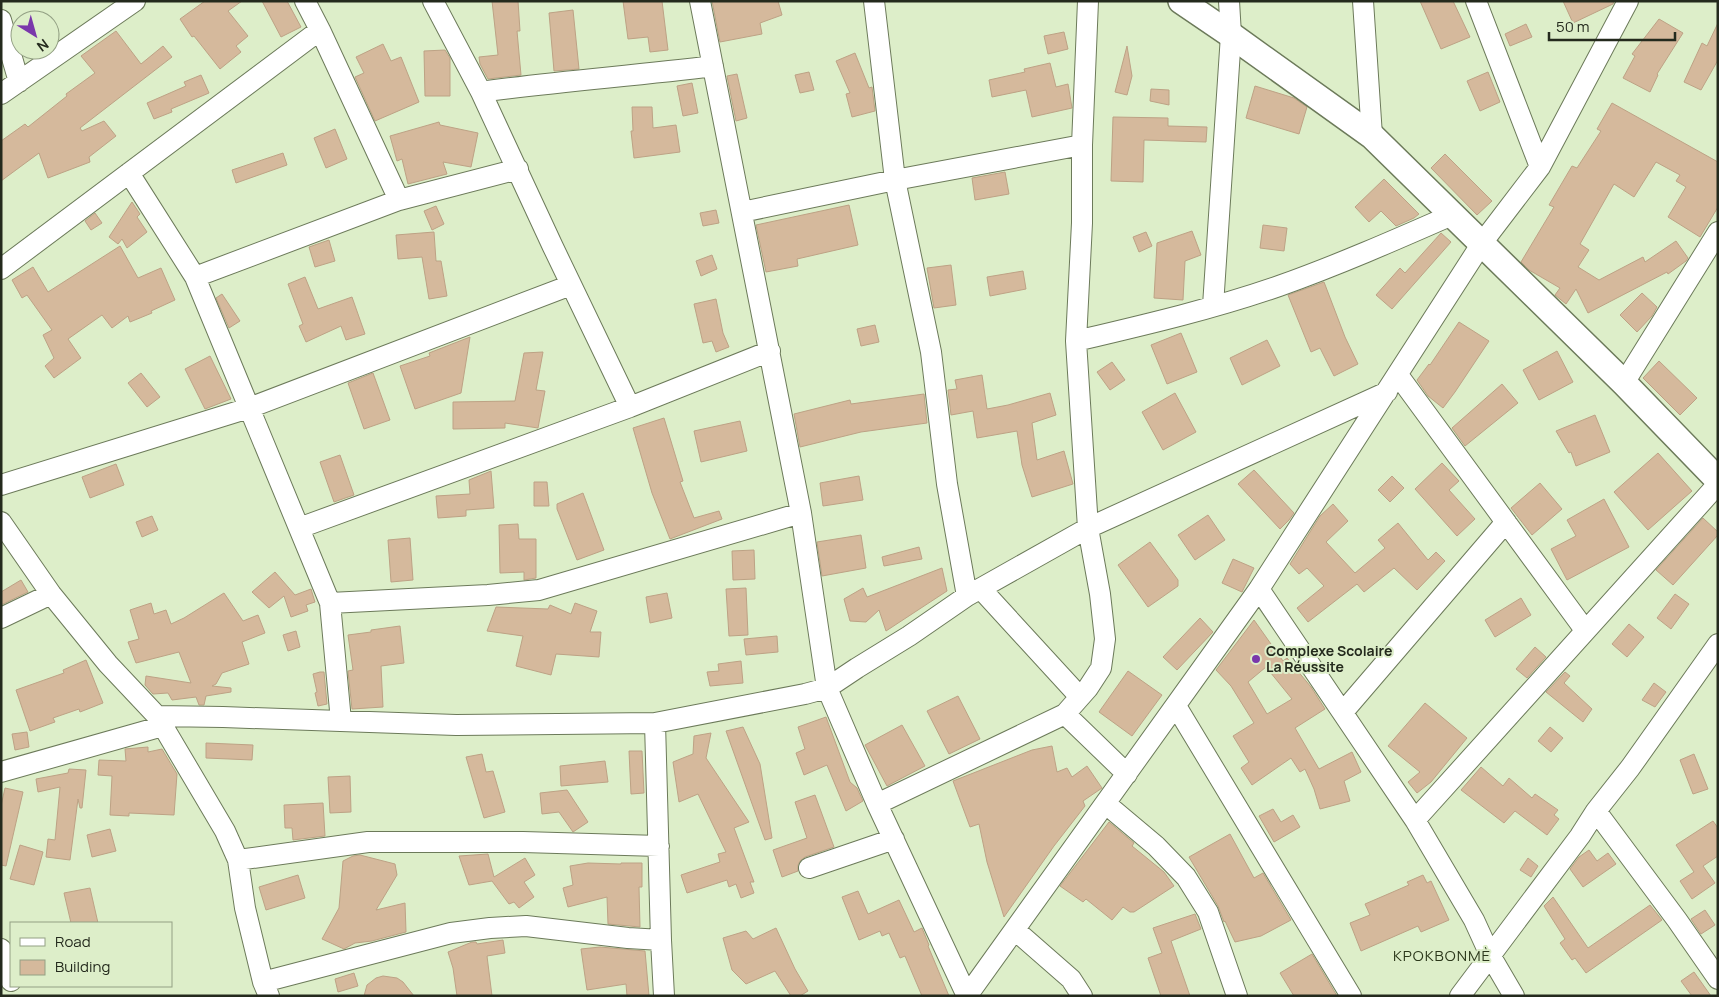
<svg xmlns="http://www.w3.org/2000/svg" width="1719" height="997" font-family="Manrope,sans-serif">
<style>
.building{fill:#d5b99c;stroke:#bda285;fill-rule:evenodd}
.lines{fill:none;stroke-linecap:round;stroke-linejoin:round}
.minor-casing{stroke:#6c7a5a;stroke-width:22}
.tertiary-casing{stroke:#6c7a5a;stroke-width:28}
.minor{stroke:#fff;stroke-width:20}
.tertiary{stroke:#fff;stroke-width:25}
.poi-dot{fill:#7a37ab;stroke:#ddeec9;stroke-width:2}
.labels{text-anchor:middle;stroke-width:4;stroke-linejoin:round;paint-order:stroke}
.poi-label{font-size:14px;font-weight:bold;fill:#242a1d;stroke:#ddeec9;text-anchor:start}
.neighbourhood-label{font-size:15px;letter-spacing:1px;fill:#2b371a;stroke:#ddeec9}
</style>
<rect width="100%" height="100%" fill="#ddeec9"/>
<!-- building -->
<path class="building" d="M205 1H242L228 11 248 36 236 46 241 52 220 69 194 36 192 37 180 19Z
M262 1H287L301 27 281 37Z
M492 1H518L520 31H517L521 75 488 79 480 64 479 57 498 55Z
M623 1H662L668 50 650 52 648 37 628 39Z
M712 1H778L782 15 760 23 762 34 720 42Z
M1420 1H1453L1470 37 1441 49Z
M1563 1H1614L1613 4 1573 23Z
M573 10 579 69 554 71 549 13Z
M1659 19 1683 33 1657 74 1658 75 1650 92 1623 78 1635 56 1632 54Z
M1718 23V60L1701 90 1684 82 1702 43 1707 46Z
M1526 24 1532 37 1510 46 1505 34Z
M116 31 141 64 163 46 172 57 80 128 82 131 104 121 116 136 89 157 90 162 48 178 39 153 1 181V141L25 124 28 127 67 96 66 94 95 73 81 56Z
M1064 32 1068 49 1048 54 1044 36Z
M383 44 391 61 401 57 419 102 375 121 355 77 364 73 356 57Z
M1127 46 1132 76 1127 95 1115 92Z
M445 50 450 58V96H425L424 51Z
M855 53 869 88 872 87 875 111 852 117 846 94 850 93 836 61Z
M1050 63 1056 87 1068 84 1072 108 1032 117 1026 90 992 97 989 80 1025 72 1024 69Z
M809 72 814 90 800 93 795 75Z
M1488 72 1500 102 1480 111 1467 81Z
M737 74 747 118 736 121 727 76Z
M201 75 209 93 171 109 172 112 154 119 147 103 186 86 184 82Z
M692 83 698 113 683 116 677 86Z
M1255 86 1294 98 1307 107 1299 134 1246 118Z
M1151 89 1169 90V105L1150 101Z
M1612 103 1718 162V207L1700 237 1668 217 1686 187 1676 181 1680 175 1656 162 1634 197 1614 184 1580 244 1589 250 1578 267 1599 280 1643 257 1645 262 1676 241 1688 258 1686 261 1668 274 1667 272 1588 313 1576 289 1566 304 1555 295 1560 288 1529 270 1521 262 1554 207 1549 205 1572 166 1577 168 1601 131 1597 129Z
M632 107H652L653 128 676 125 680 152 634 158 631 131H633Z
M1113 117 1168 118V126L1207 127 1206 142 1144 140 1143 182 1111 181Z
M439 122 440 125 478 133 471 167 443 162 447 174 408 184 402 159 397 161 390 136Z
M335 129 347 159 326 168 314 138Z
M283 153 287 165 236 183 232 170Z
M1445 154 1492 201 1477 215 1431 168Z
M1005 172 1009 194 975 200 972 178Z
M1384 179 1419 214 1414 218 1396 226 1381 211 1369 222 1355 207Z
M132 202 140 214 137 217 147 232 127 248 122 239 118 244 109 237Z
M849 205 858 245 797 259 798 266 766 272 756 225Z
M436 206 444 224 432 230 424 211Z
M716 210 719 223 703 226 700 213Z
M95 213 102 223 91 230 85 221Z
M1263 225 1287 228 1284 251 1260 248Z
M1192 231 1201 255 1185 261 1183 300 1154 298 1157 243Z
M434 232 436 261H441L447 296 429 299 422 257 398 259 396 235Z
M1146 232 1152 246 1139 252 1133 237Z
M1441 233 1451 242 1392 309 1376 295 1400 268 1405 273Z
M329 240 335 261 315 267 309 247Z
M120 246 138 278 161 268 175 300 151 311 152 313 130 322 128 316 112 328 102 315 68 339 81 358 54 378 45 366 54 358 43 335 52 330 27 295 22 298 12 280 33 267 48 292Z
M712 255 717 269 701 276 696 261Z
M951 265 956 305 934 308 927 268Z
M1023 271 1026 289 990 296 987 277Z
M305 277 318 309 352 297 365 334 346 340 341 326 306 342 299 326 303 324 288 284Z
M1324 282 1345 337 1358 364 1334 376 1320 348 1311 352 1288 295Z
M1642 293 1657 307 1652 316 1637 332 1620 315Z
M222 294 240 321 229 328 216 298Z
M716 299 723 333 729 347 716 352 712 341 703 343 694 304Z
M1459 322 1489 341 1455 392 1443 408 1428 396 1417 380 1429 364 1430 365Z
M875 325 879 342 861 346 857 329Z
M1181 333 1197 372 1167 384 1151 345Z
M470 337 461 393 415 409 400 366 430 356 429 353Z
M1267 340 1280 366 1242 385 1230 358Z
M1557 351 1573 382 1539 400 1523 370Z
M543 352 536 390 545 391 538 428 505 423V428L453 429V402L515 401 524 353Z
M210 356 231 399 205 409 185 369Z
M1659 361 1697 398 1680 415 1643 378Z
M1112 362 1125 380 1110 390 1097 372Z
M141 373 160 397 147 407 128 383Z
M373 373 390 420 364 429 348 383Z
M982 375 987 409 1008 405 1050 393 1056 415 1032 423 1037 460 1064 451 1073 484 1032 497 1022 465 1017 431 977 438 973 411 951 415 948 390 957 389 955 380Z
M1502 384 1518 403 1465 446 1452 428Z
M1175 393 1196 432 1163 450 1142 412Z
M924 394 927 423 861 432 800 447 794 414 850 400 851 404Z
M1595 415 1610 452 1576 466 1571 452 1569 453 1556 431Z
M664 418 683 481 680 482 694 518 719 511 722 519 670 539 652 493 633 428Z
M740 421 747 451 701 462 694 431Z
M1658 453 1692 491 1648 530 1614 492Z
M340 455 354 495 334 502 320 462Z
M1442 463 1459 481 1449 490 1475 519 1457 536 1415 489Z
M116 464 124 485 90 498 82 477Z
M1254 470 1294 513 1289 520 1280 529 1238 484Z
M491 471 494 508 466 510V516L438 518 436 496 470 494 469 480Z
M859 476 863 500 823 506 820 483Z
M1392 476 1404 488 1390 502 1378 490Z
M534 482H547L549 506H534Z
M1540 483 1562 509 1532 535 1511 508Z
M583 493 604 550 577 560 557 509V504Z
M1604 499 1629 547 1567 580 1551 549 1576 536 1567 520Z
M1333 504 1348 521 1326 542 1355 573 1385 548 1378 540 1398 523 1428 560 1436 552 1445 561 1417 590 1394 568 1364 592 1357 584 1308 622 1297 608 1324 586 1307 568 1299 574 1290 564 1320 516Z
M1208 515 1225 540 1195 560 1178 535Z
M152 516 158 530 142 537 136 522Z
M1703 518 1718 532V535L1673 585 1656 570Z
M518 524 519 539H536V578L524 580V572L500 573 499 525Z
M861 535 866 568 822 576 817 542Z
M410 538 413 580 391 582 388 540Z
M1150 542 1178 580V586L1148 607 1118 565Z
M919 547 922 559 884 566 882 557Z
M754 550 755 579 733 580 732 551Z
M1233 559 1254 568 1242 592 1222 583Z
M942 568 947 591 886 631 879 610 866 622 850 621 844 599 863 588 867 597Z
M275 572 295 595 311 589 315 602 306 605 308 611 291 617 284 596 269 608 252 592Z
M21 580 28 592 1 605V592Z
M746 588 748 635 729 636 726 589Z
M224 593 243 621 258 615 265 633 242 642 249 664 222 673 216 684 212 686 231 688V692L206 696 204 705H199L196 697 172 700 168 693 153 694 145 685 146 676 191 683 179 652 136 663 128 642 139 639 130 610 151 603 154 614 166 610 171 624 184 618Z
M667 593 672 618 650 623 646 597Z
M1675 594 1689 604 1671 629 1657 618Z
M1521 598 1531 615 1495 637 1485 620Z
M575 603 597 611 590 632H601L599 657 556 654 551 675 516 666 523 636 487 631 496 607 548 609 550 605 571 614Z
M1200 618 1213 632 1177 670 1163 657Z
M1254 620 1283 661 1287 658 1311 687 1325 709 1295 728 1319 769 1352 752 1361 772 1344 781 1350 801 1320 809 1314 789 1305 769 1300 772 1291 758 1252 785 1241 768 1249 762 1233 736 1254 723 1231 686 1216 670ZM1266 667 1292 699 1267 714 1248 682Z
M1629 624 1644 637 1627 657 1612 644Z
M400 626 404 663 381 666 383 707 352 709 348 671 353 670 348 635 371 632V630Z
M296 631 300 647 288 651 283 635Z
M777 636 778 652 746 655 744 639Z
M1535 647 1546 657 1527 678 1516 669Z
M86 660 103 703 80 712 79 709 53 718 55 722 30 731 16 690 64 673 63 670Z
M741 661 743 683 710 686 707 672 719 671 718 664Z
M1128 671 1162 695 1132 736 1099 712Z
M320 672H324L327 704 318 706 315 693 317 692 313 674Z
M1565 672 1570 676 1564 683 1592 709 1583 722 1546 692Z
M1654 683 1666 692 1655 707 1642 700Z
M958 696 980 739 949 754 927 711Z
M1425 703 1467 738 1431 782 1417 793 1408 782 1420 772 1388 746Z
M826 717 850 782 857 788 863 801 846 811 827 765 804 775 796 753 805 749 798 727Z
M902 725 925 766 887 786 865 745Z
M743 727 760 764 772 838 765 840 726 731Z
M1550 727 1563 738 1551 752 1538 741Z
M27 732 29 747 15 750 12 734Z
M711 733 706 758 749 822 734 828 754 882H750L754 893 741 898 736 884 729 887 727 880 687 893 681 875 720 862 718 854 726 852 698 794 679 802 673 762 693 754 694 736Z
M206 743 253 745 252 760 206 758Z
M1052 746 1057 772 1067 768 1072 777 1087 766 1102 788 1083 801 1085 806 1054 846 1004 917 987 862 979 824 970 827 953 781 1032 750Z
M148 747V752L162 749 177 774 174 815 129 813V816L110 815 112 776 98 775 99 760 126 761 125 749Z
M629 751H642L644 793 631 794Z
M482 754 486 772 493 771 505 812 484 818 466 757Z
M1694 754 1708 789 1693 794 1680 760Z
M605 761 608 782 561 786 560 766Z
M1481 767 1503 786 1509 778 1532 798 1535 794 1558 810 1554 815 1559 819 1547 835 1515 811 1504 823 1461 790Z
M69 769 86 770 82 808H80L78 799 70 860 46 857 48 839 55 840 60 787 38 792 36 779 68 773Z
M350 776 351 812 330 813 328 777Z
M5 788 23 792 6 866 1 865V806Z
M567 790 588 822 573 832 559 812 542 814 540 793Z
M815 795 834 847 805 857 800 861 798 865V871L782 877 773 850 807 838 795 802Z
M323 803 325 836 293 840 292 828H285L284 805Z
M1273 809 1281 822 1293 815 1300 827 1274 842 1259 816Z
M1713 821 1718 828V856L1703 866 1715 883 1692 899 1680 881 1694 872 1676 845Z
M1109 822 1134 843 1132 846 1164 872 1174 886 1134 912H1130L1123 907 1112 920 1086 899 1083 902 1060 886Z
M110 829 116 851 92 857 87 835Z
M1230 834 1254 878 1263 873 1291 920 1261 936 1235 942 1225 921 1224 922 1218 906 1189 857Z
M20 845 43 852 34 885 10 879Z
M1589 850 1597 861 1608 853 1616 864 1583 887 1570 869 1579 857Z
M488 854 494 877 525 858 535 875 524 882 534 897 519 908 514 902 509 904 492 881 469 885 459 856Z
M360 855 395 864 397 875 376 910 405 903 406 932 372 941 355 943 344 949 322 939 339 908 343 861 353 856Z
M1528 858 1538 866 1531 877 1520 870Z
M588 863 621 864V863H642V887H639L640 927 608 924 607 897 568 907 563 888 573 885 570 866Z
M298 875 305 898 266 910 259 887Z
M1423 875 1427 883 1431 881 1449 920 1421 932 1418 926 1361 951 1350 923 1370 915 1365 904 1409 885 1407 882Z
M90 888 98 923H71L64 893Z
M858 891 868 914 899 900 914 932 922 928 929 945 928 946 949 996H922L905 956 900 958 889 933 882 936 880 931 859 940 842 897Z
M1553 897 1588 948 1650 905 1662 920 1586 973 1575 958 1572 960 1560 943 1565 939 1544 906Z
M1705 910 1715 925 1701 934 1691 919Z
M1195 914 1201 929 1171 941 1190 996H1161L1148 958 1162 953 1153 928Z
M776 928 795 969 808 991 800 996H791L775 971 746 984 732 970 723 938 746 931 753 939Z
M503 940 505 953 487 956 492 996H457L453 968 448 952 472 942H476L477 944Z
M600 947 645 951 649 996H627L626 984 587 990 581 949Z
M1312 954 1337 996H1294L1280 973Z
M1694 972 1711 996H1692L1681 981Z
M354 973 358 986 338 992 335 979Z
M383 976 397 978 403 982 414 996H364L367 985 376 978Z"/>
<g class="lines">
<defs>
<path id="minor" d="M305 1 320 30 399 200
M433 1 481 92 553 247 630 407
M700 1 801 513 827 688 877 804 967 996
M874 1 895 180 931 352 947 484 967 596
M1363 1 1372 136
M1476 1 1540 167
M1 20 19 82
M481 92C558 81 635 76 713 66
M1 94 135 1
M129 173 195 277 330 603 341 721
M742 212 895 180 1082 145
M1 269 320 30
M195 277 399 200 518 169
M1213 306 1231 35 1229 1
M1076 341C1144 325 1213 309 1279 286 1338 265 1395 240 1452 215
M1398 375 1585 630
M1624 383 1718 232
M1 485 249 408 571 285
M1 522 51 594 108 664 157 716 225 831 238 860 245 908 263 982 269 996
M299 528 630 407 770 351
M981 589 1080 697
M1259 589 1415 820 1474 920 1490 955 1514 996
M330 603 488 595 539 590 801 513
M1 618 51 594
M1176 706 1351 996
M1343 712 1506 522
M1065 714 1127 774
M157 716 223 717 456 725 655 723 805 694 827 688 857 668 909 636 967 596 1088 528 1387 392
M655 723 661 940 664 996
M1 772 163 726
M877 804 1065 714 1088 688 1101 668 1105 639 1100 594 1088 528 1076 341 1082 223V145L1088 1
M1106 804 1156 846 1186 877 1208 912 1237 996
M1596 811 1677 920 1718 979
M1415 820 1718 484
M238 860 368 842H523L659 846
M809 868 894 839
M1015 930 1071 979 1082 996
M1 949 11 981
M263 982 451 933 490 928 526 926 628 938 661 940
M967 996 1259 589 1482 243 1540 167 1628 1
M1460 996 1580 836 1596 811 1630 768 1718 644"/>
<path id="tertiary" d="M1181 1 1231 35 1372 136 1624 383 1718 480"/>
</defs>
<!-- minor casing -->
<use href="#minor" class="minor-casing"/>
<!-- tertiary casing -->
<use href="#tertiary" class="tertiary-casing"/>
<!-- minor -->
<use href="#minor" class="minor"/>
<!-- tertiary -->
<use href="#tertiary" class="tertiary"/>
</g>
<!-- markers -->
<circle class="poi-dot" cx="1256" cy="659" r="5"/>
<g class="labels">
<!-- poi labels -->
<g class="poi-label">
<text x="1266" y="656">Complexe Scolaire<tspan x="1266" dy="16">La Réussite</tspan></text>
</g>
<!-- neighbourhood labels -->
<g class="neighbourhood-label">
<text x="1442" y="961">KPOKBONMÈ</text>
</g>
</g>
<!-- border -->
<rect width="1719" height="997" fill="none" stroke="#242a1d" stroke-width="5"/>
<!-- legend -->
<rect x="10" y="922" width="162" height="65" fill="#ddeec9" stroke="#93a084"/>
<rect x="20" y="938" width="25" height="8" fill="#ffffff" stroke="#93a084"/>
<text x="55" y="947" font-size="15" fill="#242a1d">Road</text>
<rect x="20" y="960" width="25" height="15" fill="#d5b99c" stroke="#93a084"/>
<text x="55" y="972" font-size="15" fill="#242a1d">Building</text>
<!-- north arrow -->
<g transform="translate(35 35) rotate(143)"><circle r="24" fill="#ddeec9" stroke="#93a084"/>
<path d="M0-4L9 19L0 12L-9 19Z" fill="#7a37ab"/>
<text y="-8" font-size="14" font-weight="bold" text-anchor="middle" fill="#242a1d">N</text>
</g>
<!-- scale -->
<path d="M1549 32v8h126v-8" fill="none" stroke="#242a1d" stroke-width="2.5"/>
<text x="1556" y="32" font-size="15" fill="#242a1d" stroke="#ddeec9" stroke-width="4" paint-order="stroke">50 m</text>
</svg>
